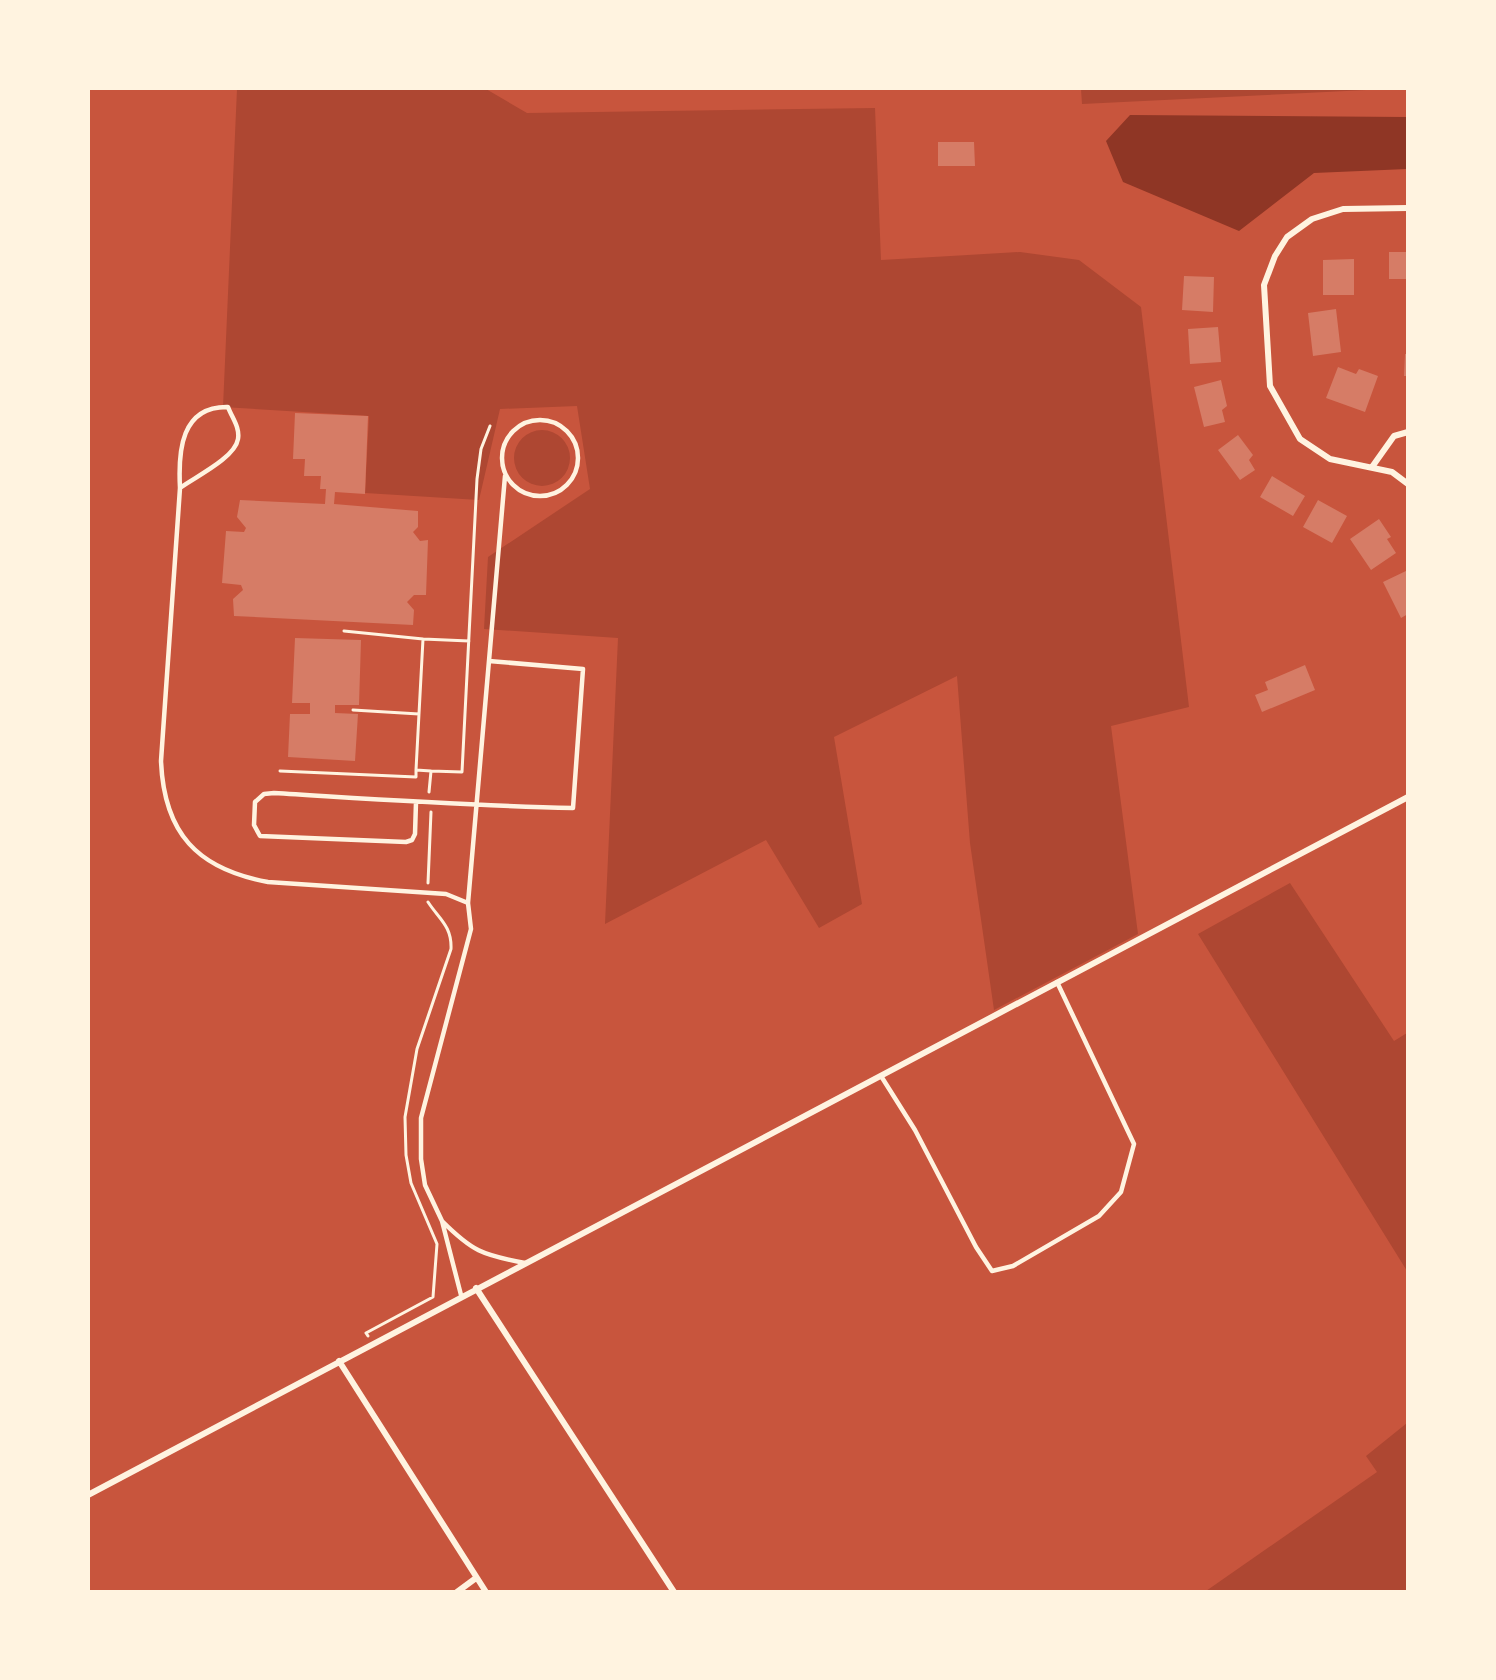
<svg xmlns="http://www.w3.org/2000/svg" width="1496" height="1680" font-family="'Source Sans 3',sans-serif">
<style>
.green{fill:#ae4732}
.water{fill:#8f3625}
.building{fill:#d67c66}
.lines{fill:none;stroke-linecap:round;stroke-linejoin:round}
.path{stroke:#fff3e0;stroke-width:3}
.service{stroke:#fff3e0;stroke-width:4.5}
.minor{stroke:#fff3e0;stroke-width:6}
</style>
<rect width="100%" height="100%" fill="#c8553d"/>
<!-- green -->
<path class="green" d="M1407 88 1082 104 1081 89V88Z
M237 89H486L527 113 875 108 881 260 1020 252 1079 260 1141 307 1189 707 1111 726 1138 934 994 1010 970 843 957 676 834 737 862 904 819 928 766 840 605 924 618 638 484 629 488 557 590 489 577 406 500 409 479 500 365 493 369 416 223 407Z
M514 458a28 28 0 1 1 56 0a28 28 0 1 1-56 0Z
M1290 883 1394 1041 1407 1033V1271L1198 934Z
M1407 1423V1591H1206L1377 1472 1366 1456Z"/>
<!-- water -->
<path class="water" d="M1130 115 1407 117V169L1314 173 1239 231 1123 182 1106 141Z"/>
<!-- building -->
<path class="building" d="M938 142H974L975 166H938Z
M1389 252H1408V279H1389Z
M1354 259V295H1323V260Z
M1184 276 1214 277 1213 312 1182 310Z
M1336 309 1341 352 1313 356 1308 313Z
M1218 327 1221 362 1190 364 1188 329Z
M1405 354H1408V376H1404Z
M1338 367 1356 374 1359 369 1378 376 1365 412 1326 398Z
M1221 380 1227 406 1222 410 1225 422 1204 427 1194 387Z
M295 413 368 416 365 494 335 492 334 504 418 511V527L413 532 420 541 428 540 426 595H414L407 602 414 610 413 625 234 616 233 599 243 590 241 585 222 583 226 531 244 532 246 528 237 517 240 500 325 504 326 489H320L321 476H304L305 459H293Z
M1238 435 1253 455 1249 460 1255 470 1240 480 1218 450Z
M1272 476 1305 496 1293 516 1260 497Z
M1318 500 1347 516 1332 543 1303 527Z
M1379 519 1391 537 1387 539 1396 553 1371 570 1350 539Z
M1408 570V614L1401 618 1383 582Z
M295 638 361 640 359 705H335V713L358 714 355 761 288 757 290 714H310V703H292Z
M1305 665 1315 690 1262 712 1255 695 1268 690 1265 682Z"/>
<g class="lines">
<!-- path -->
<path class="path" d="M344 631 423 639
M353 710 419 714
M416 770 423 639 469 641
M280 771 416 777V770L431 771
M429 792 431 771 462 772 477 479 481 449 490 426
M428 883 431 812
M368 1336 366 1333 433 1297 437 1244 411 1183 406 1155 405 1117 417 1049 451 949C452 926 439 919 428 902"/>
<!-- service -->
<path class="service" d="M502 458a38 38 0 1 1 76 0a38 38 0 1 1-76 0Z
M180 488C178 451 181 406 228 407 232 418 240 427 238 439 235 458 195 477 180 488L161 761C164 833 197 869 268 882L446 894 468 903
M416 802 415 834 412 840 406 842 260 836 254 825 255 802 264 794 274 793C374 799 473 806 573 808L583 669 489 661
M881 1076 915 1130 976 1247 992 1271 1013 1266 1099 1216 1121 1192 1134 1144 1057 982
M442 1221C472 1251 482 1255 525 1263
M461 1295 442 1221 425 1185 421 1159V1118L471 929 468 903 505 476"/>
<!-- minor -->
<path class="minor" d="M1408 208 1343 209 1312 219 1287 237 1275 256 1264 285 1270 386 1300 439 1330 459 1392 472 1408 484
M1372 467 1394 436 1408 432
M476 1288 674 1592
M339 1361 486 1592
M88 1495 1408 797
M457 1592 476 1578"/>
</g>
<!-- border -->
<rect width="1496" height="1680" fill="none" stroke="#fff3e0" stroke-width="180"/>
</svg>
